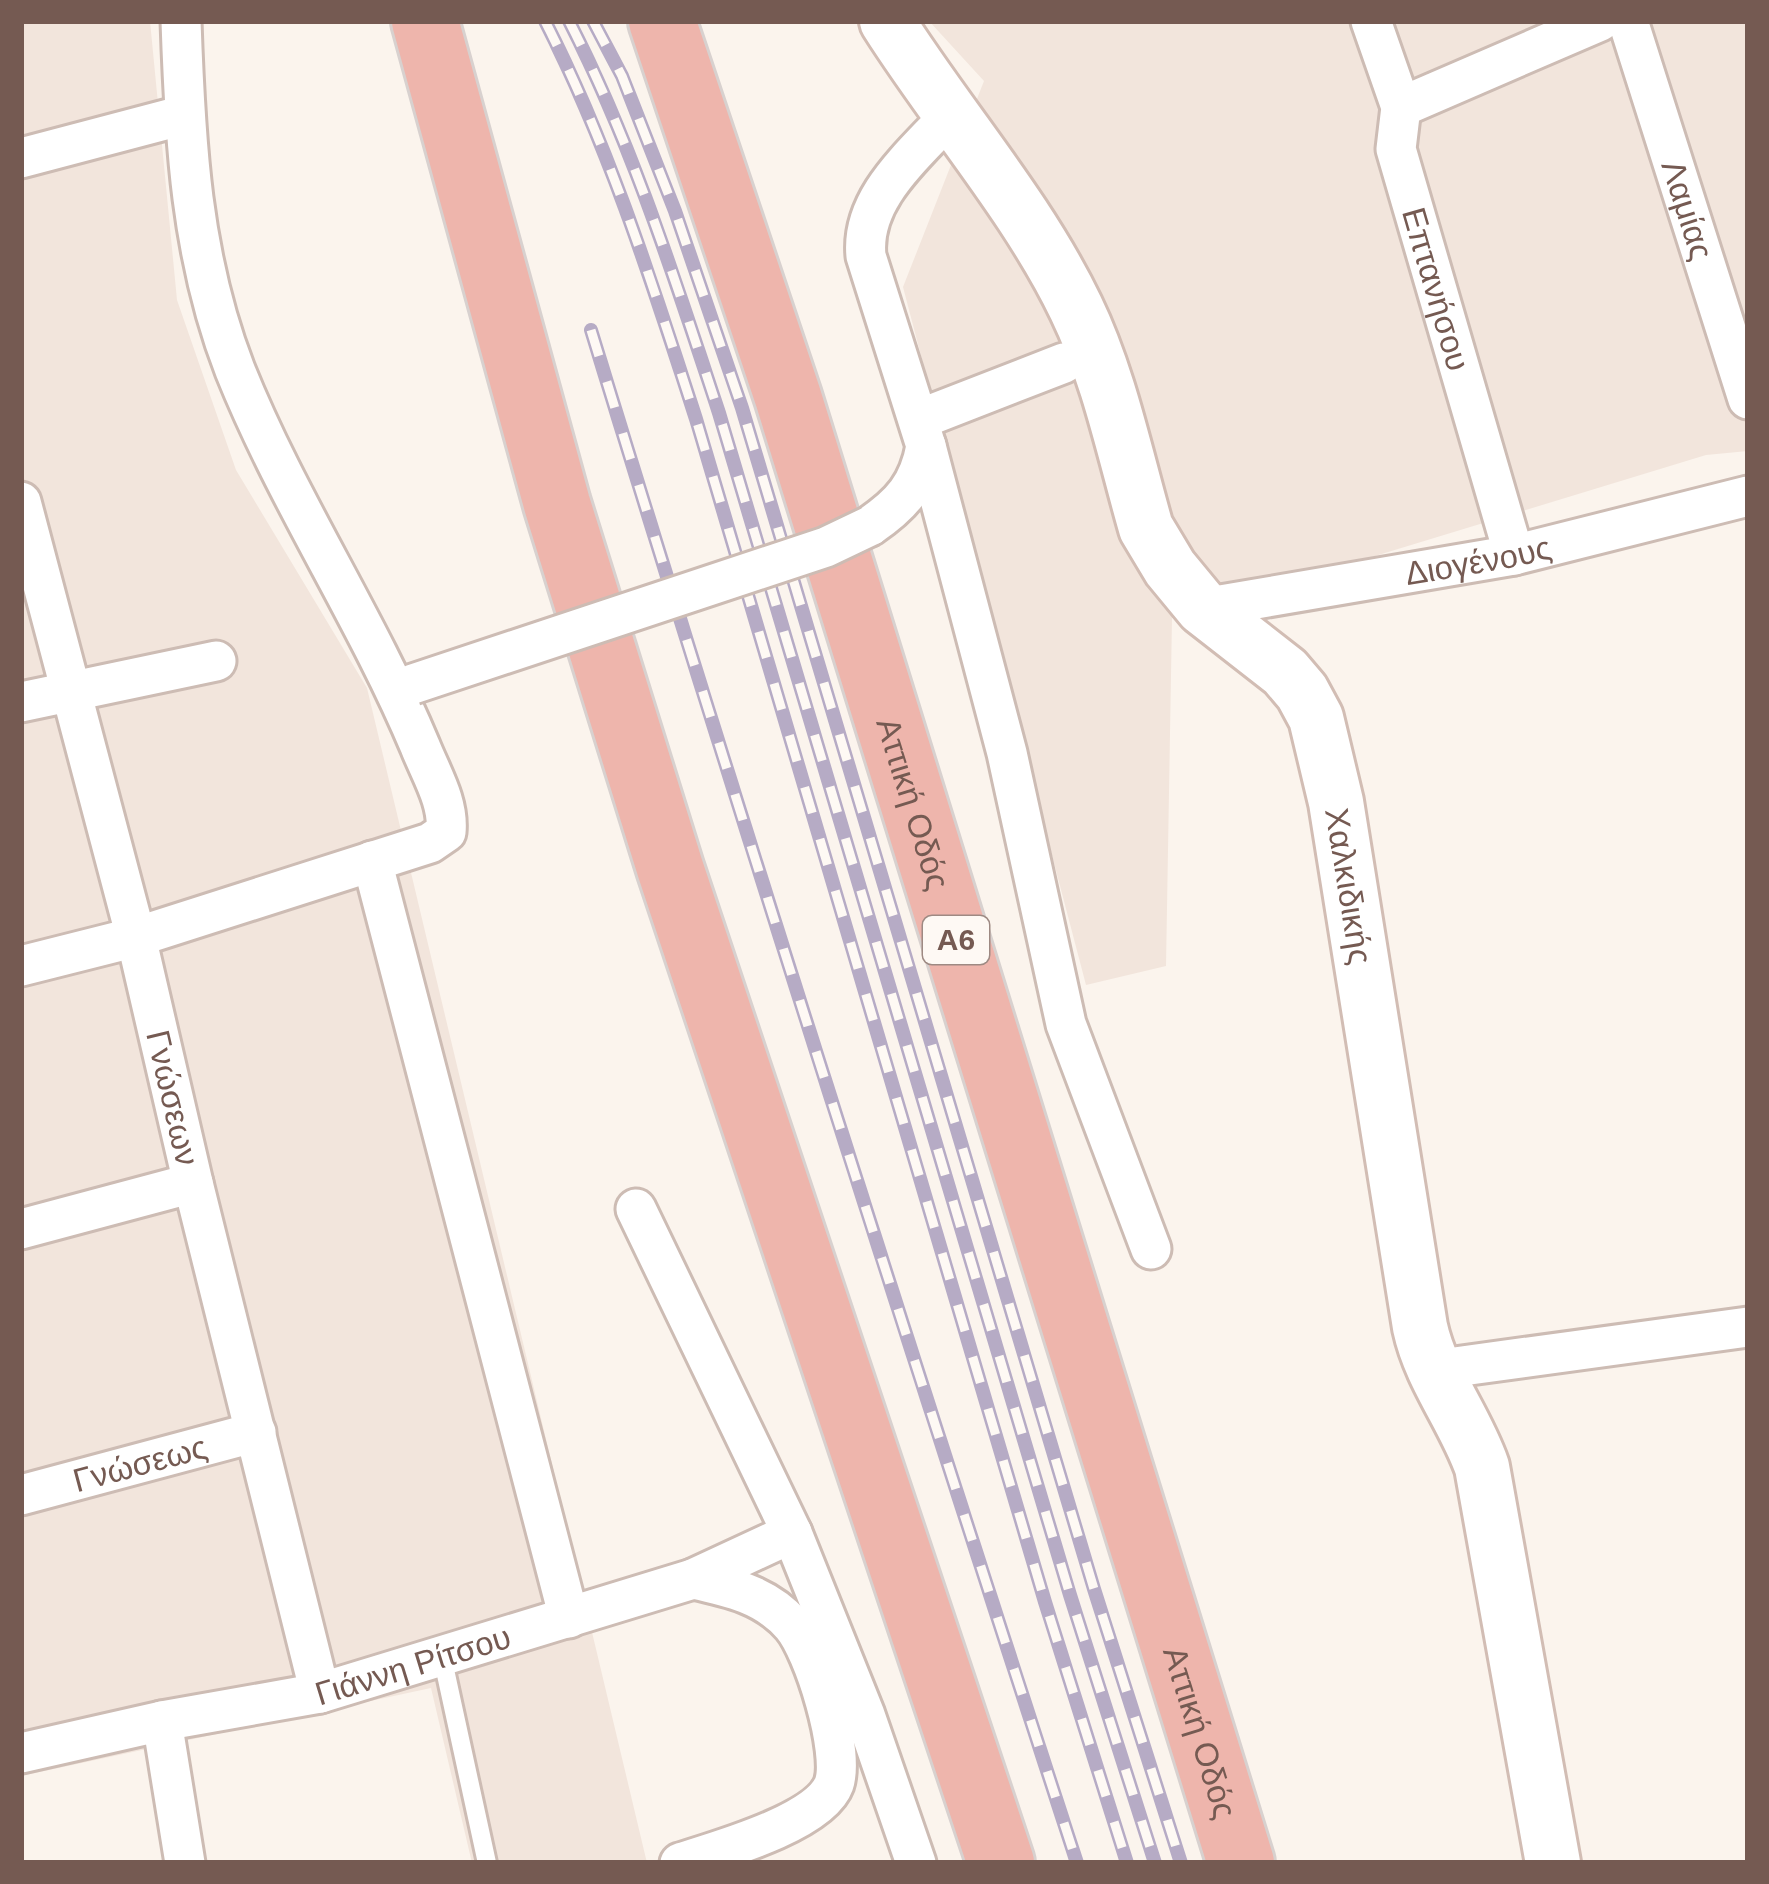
<svg xmlns="http://www.w3.org/2000/svg" width="1769" height="1884" font-family="Arial,sans-serif">
<style>
.residential{fill:#f2e5dc}
.lines{fill:none;stroke-linecap:round;stroke-linejoin:round}
.lane-casing{stroke:#cdbcb4;stroke-width:24}
.street-casing{stroke:#cdbcb4;stroke-width:45}
.secondary-casing{stroke:#d2bdb4;stroke-width:60}
.highway-casing{stroke:#d8d1cf;stroke-width:72}
.lane{stroke:#fff;stroke-width:18}
.street{stroke:#fff;stroke-width:39}
.secondary{stroke:#fff;stroke-width:54}
.highway{stroke:#eeb5ac;stroke-width:66}
.rail-casing{stroke:#b6abc5;stroke-width:14}
.rail{stroke:#fef9f4;stroke-width:9;stroke-dasharray:27;stroke-linecap:butt}
.street-bridge-casing{stroke:#cdbcb4;stroke-width:45;stroke-linecap:butt}
.street-bridge{stroke:#fff;stroke-width:39}
.labels{text-anchor:middle;stroke-width:9;stroke-linejoin:round;paint-order:stroke}
.shield{fill:#fef9f4;stroke:#9e8a83;stroke-width:3}
.shield-label{font-size:30px;font-weight:bold;fill:#755a52}
.street-label{font-size:33px;fill:#755a52;stroke:#fef9f4}
</style>
<rect width="100%" height="100%" fill="#fbf4ed"/>
<!-- residential -->
<path class="residential" d="M21 21H150L177 300 236 470 367 688 647 1863H472L431 1688 21 1776Z
M929 21H1748V451L1706 455 1172 618 1166 966 1086 985 903 287 984 81Z"/>
<g class="lines">
<defs>
<path id="lane" d="M442 1656 487 1863"/>
<g id="street">
<path id="s1" d="M1371 21 1401 107 1396 149 1514 555"/>
<path id="s2" d="M1628 21 1748 399"/>
<path d="M1401 107 1600 21"/>
<path d="M21 158 184 115"/>
<path d="M920 419 1064 363"/>
<path d="M926 446 1007 753 1066 1024 1151 1249"/>
<path id="s3" d="M21 502 136 937 193 1183 320 1693"/>
<path d="M870 526C902 504 919 485 926 446L866 256C860 197 916 154 952 113"/>
<path id="s4" d="M1203 608 1514 555 1748 496"/>
<path d="M21 702 216 661"/>
<path d="M372 861 569 1618"/>
<path d="M21 966 136 937 430 843 446 832C449 802 431 774 420 746 366 617 287 500 235 370 191 257 185 141 181 21"/>
<path d="M636 1209 792 1533 865 1715 916 1863"/>
<path d="M21 1229 193 1183"/>
<path d="M1433 1370 1748 1327"/>
<path id="s5" d="M21 1495 256 1432"/>
<path d="M162 1721 185 1863"/>
<path id="s6" d="M21 1753 162 1721 320 1693 693 1579 792 1533"/>
<path d="M680 1863C717 1851 820 1823 834 1784 845 1752 814 1650 792 1625 766 1595 730 1587 693 1579"/>
</g>
<g id="secondary">
<path id="s7" d="M887 21C947 116 1027 206 1076 308 1109 376 1125 455 1146 528L1170 568 1203 608 1285 672 1302 692 1316 718 1336 802 1420 1327C1431 1378 1465 1418 1482 1467L1553 1863"/>
</g>
<g id="highway">
<path d="M425 21 557 504 670 868 1001 1863"/>
<path id="s8" d="M662 21 788 397 1241 1863"/>
</g>
</defs>
<!-- lane casing -->
<use href="#lane" class="lane-casing"/>
<!-- street casing -->
<use href="#street" class="street-casing"/>
<!-- secondary casing -->
<use href="#secondary" class="secondary-casing"/>
<!-- highway casing -->
<use href="#highway" class="highway-casing"/>
<!-- lane -->
<use href="#lane" class="lane"/>
<!-- street -->
<use href="#street" class="street"/>
<!-- secondary -->
<use href="#secondary" class="secondary"/>
<!-- highway -->
<use href="#highway" class="highway"/>
<defs>
<path id="rail" d="M545 21C610 149 652 283 696 419L1045 1602 1127 1863
M569 21C633 146 675 280 719 413L1070 1595 1155 1863
M593 21 622 76 675 211 742 408 1094 1589 1181 1863
M591 330C748 843 911 1353 1077 1863"/>
</defs>
<!-- rail casing -->
<use href="#rail" class="rail-casing"/>
<!-- rail -->
<use href="#rail" class="rail"/>
<defs>
<path id="street-bridge" d="M413 684 826 547 870 526"/>
</defs>
<!-- street-bridge casing -->
<use href="#street-bridge" class="street-bridge-casing"/>
<!-- street-bridge -->
<use href="#street-bridge" class="street-bridge"/>
</g>
<g class="labels">
<!-- shield labels -->
<rect class="shield" x="923" y="916" width="66" height="48" rx="9"/>
<g class="shield-label">
<text x="956" y="950">Α6</text>
</g>
<!-- street labels -->
<g class="street-label">
<text dy="12" stroke="none"><textPath href="#s2" startOffset="198">Λαμίας</textPath></text>
<text dy="12" stroke="none"><textPath href="#s1" startOffset="279">Επτανήσου</textPath></text>
<text dy="12" stroke="none"><textPath href="#s4" startOffset="279">Διογένους</textPath></text>
<text dy="12" stroke="none"><textPath href="#s8" startOffset="822">Αττική Οδός</textPath></text>
<text dy="12" stroke="none"><textPath href="#s7" startOffset="1005">Χαλκιδικής</textPath></text>
<text dy="12" stroke="none"><textPath href="#s3" startOffset="615">Γνώσεων</textPath></text>
<text dy="12" stroke="none"><textPath href="#s5" startOffset="123">Γνώσεως</textPath></text>
<text dy="12" stroke="none"><textPath href="#s6" startOffset="402">Γιάννη Ρίτσου</textPath></text>
<text dy="12" stroke="none"><textPath href="#s8" startOffset="1794">Αττική Οδός</textPath></text>
</g>
</g>
<!-- border -->
<rect width="1769" height="1884" fill="none" stroke="#755a52" stroke-width="48"/>
</svg>
